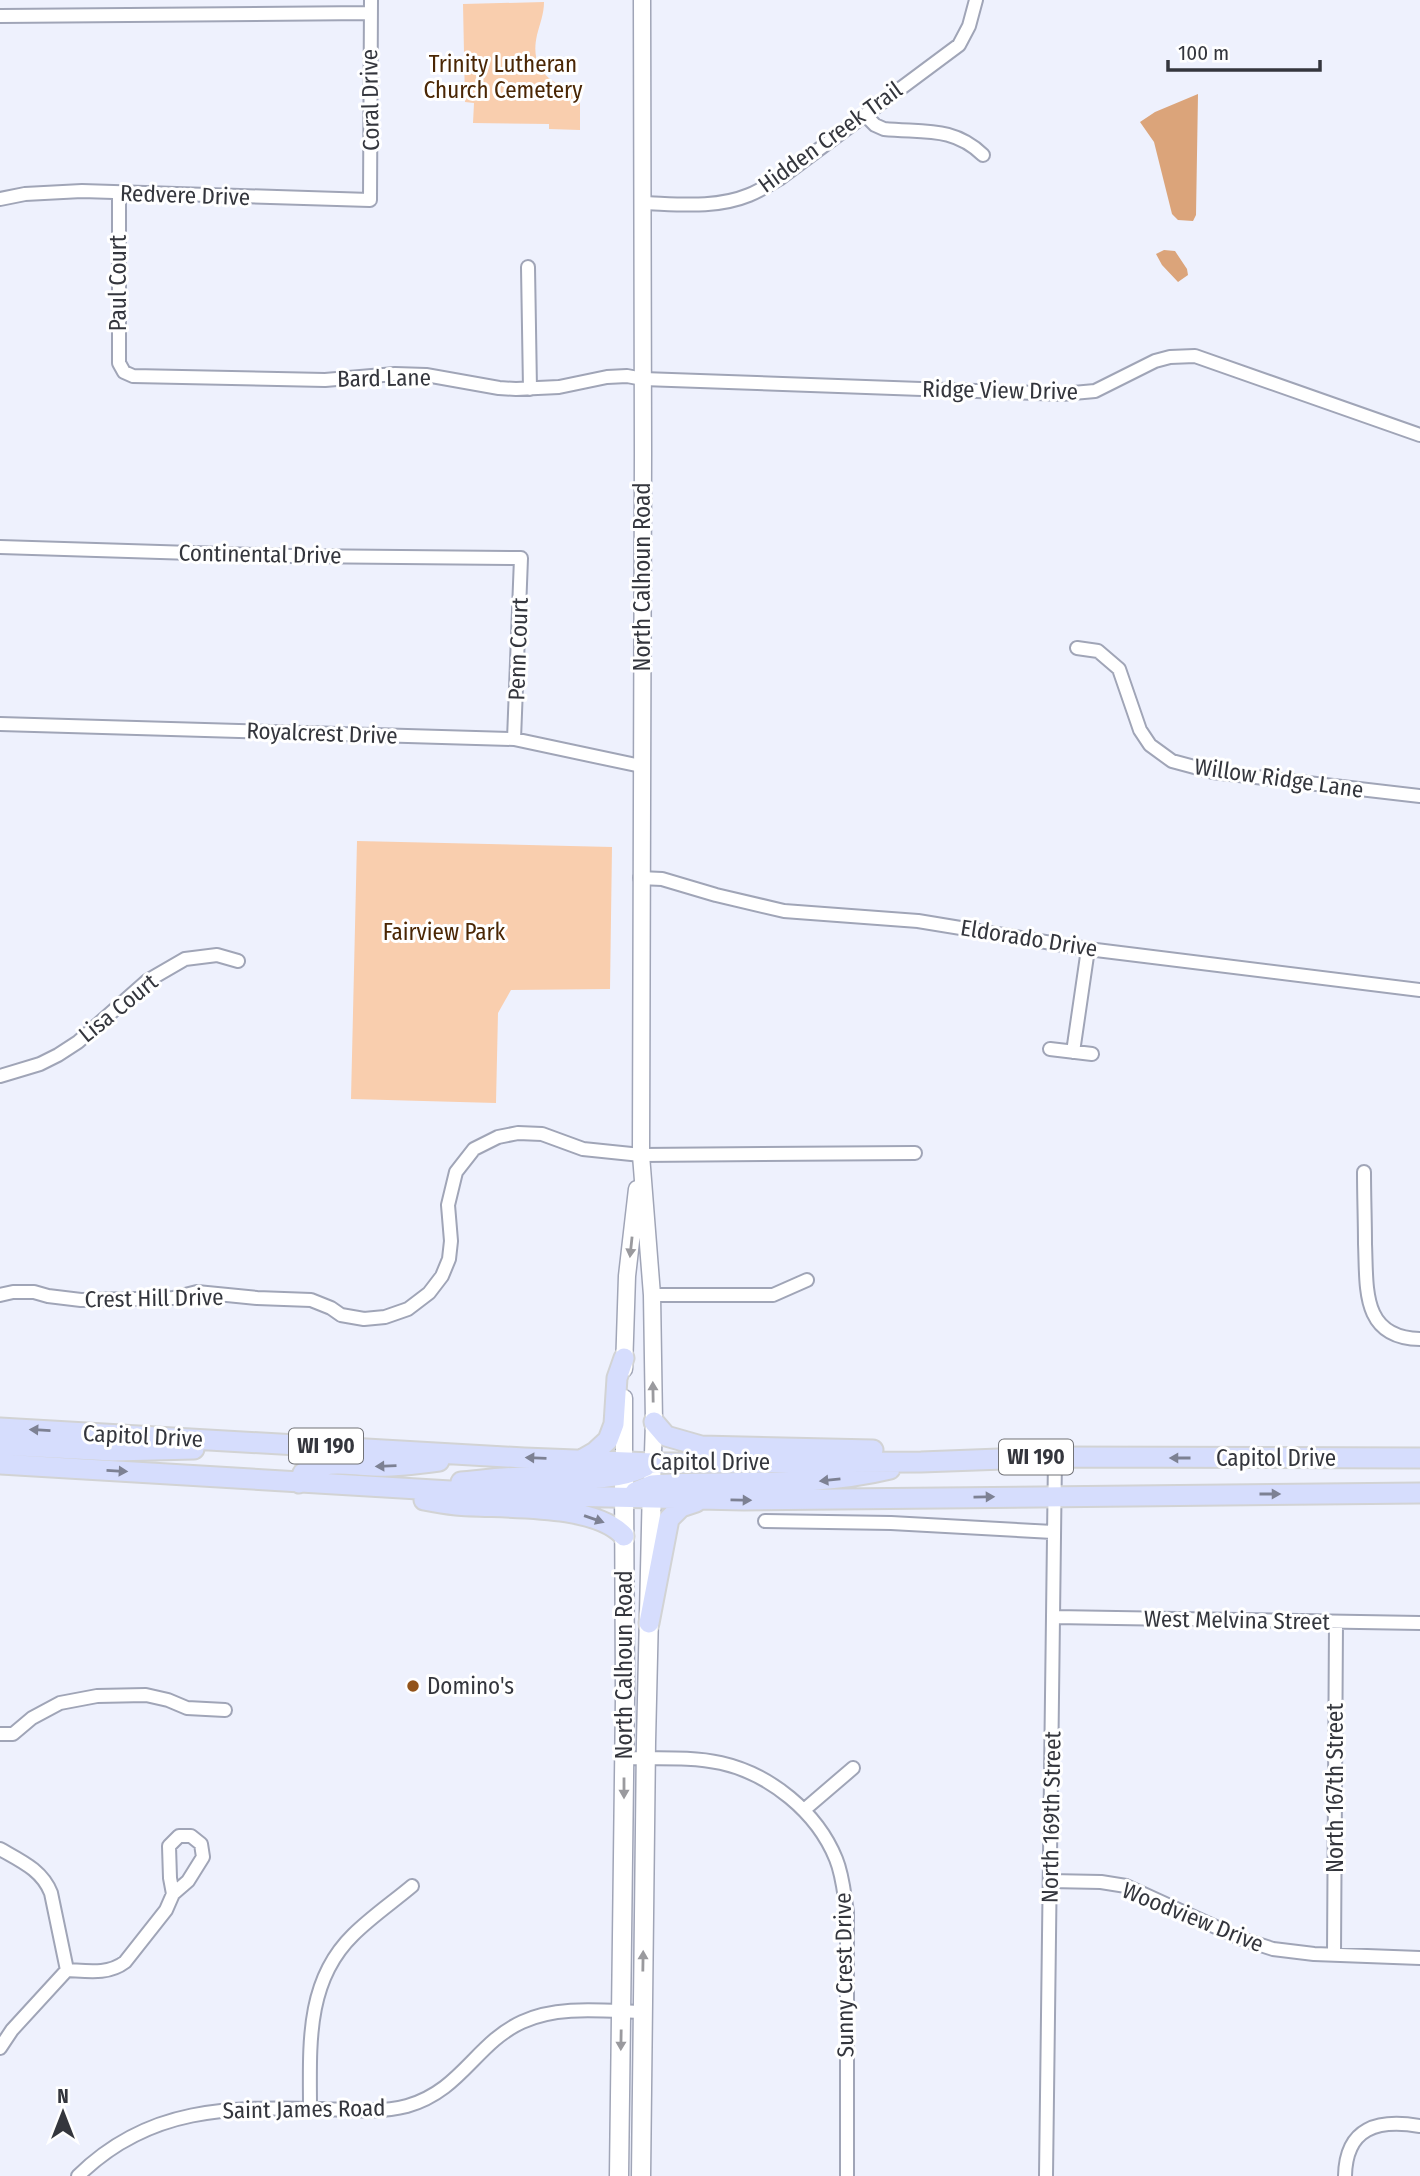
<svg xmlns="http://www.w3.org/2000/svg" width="1420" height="2176" font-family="'Fira Sans Condensed',sans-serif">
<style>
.green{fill:#f9ceae}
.water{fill:#dba47a}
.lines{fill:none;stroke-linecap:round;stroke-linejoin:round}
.minor-casing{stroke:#a0a5b7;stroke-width:16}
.tertiary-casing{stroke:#a0a5b7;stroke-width:19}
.secondary-casing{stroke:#a0a5b7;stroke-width:21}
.primary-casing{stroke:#d2d3d4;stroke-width:23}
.minor{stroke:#fff;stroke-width:12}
.tertiary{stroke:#fff;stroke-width:16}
.secondary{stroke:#fff;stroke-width:18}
.primary{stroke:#d6ddfd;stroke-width:19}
.oneway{fill:#9a9a9e}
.oneway2{fill:#7d8193}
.poi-dot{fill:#92531a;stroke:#fff;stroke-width:2.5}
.labels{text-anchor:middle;stroke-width:6;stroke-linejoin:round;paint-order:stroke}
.shield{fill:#fff;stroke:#717277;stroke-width:2}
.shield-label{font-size:21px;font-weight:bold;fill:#34363d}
.park-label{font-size:23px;fill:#4a2604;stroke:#fff}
.street-label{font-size:23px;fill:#34363d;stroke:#fff}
.poi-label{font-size:23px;fill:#34363d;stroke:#fff;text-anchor:start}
</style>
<rect width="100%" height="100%" fill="#eef1fd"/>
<!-- green -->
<path class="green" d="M544 2C544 14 540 23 537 35 529 71 551 83 580 95V130L549 129V124L473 123 474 103 465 102 463 4Z
M357 841 612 847 610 989 511 990 498 1013 496 1103 351 1099Z"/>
<!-- water -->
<path class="water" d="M1198 94 1196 215 1193 221 1178 220 1172 214 1154 142 1140 122 1155 112Z
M1164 250 1175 251 1187 269 1188 275 1178 282 1162 265 1156 254Z"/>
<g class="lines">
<defs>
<path id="minor" d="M0 16 370 13
M866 116 875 125 884 129C923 133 953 126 983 155
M119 193V363L124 372 133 376 325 380 395 374 426 375 499 388 516 389 559 387 607 377 627 376 643 379 1062 394 1095 391 1155 361 1170 357 1195 356 1420 435
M0 199 25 194 82 191 370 200 371 0
M642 203C677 204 715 209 749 195 759 191 769 185 779 179L959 45 969 26 976 0
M528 267 530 389
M0 547 292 556 521 558 514 739
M1077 648 1098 651 1119 669 1140 730 1150 745 1172 761 1213 772 1420 796
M0 724 514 739 641 766
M640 878 662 879 716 895 784 911 918 921 1088 949 1420 990
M1050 1049 1092 1054
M1073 1052 1088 949
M0 1076 40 1064 58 1055 78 1042 147 981 185 959 217 955 238 961
M1364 1172C1364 1197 1365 1220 1365 1244 1367 1288 1361 1338 1420 1339
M0 1295 13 1292H34L48 1296 81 1300 135 1299 173 1298 197 1292 257 1298 311 1300 331 1308 341 1315 364 1319 385 1317 408 1309 429 1293 442 1276 449 1259 451 1241 448 1205 456 1172 474 1149 498 1137 518 1133 542 1134 583 1149 641 1155 915 1153
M652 1295H773L807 1280
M765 1521 891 1523 1053 1532
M1054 1617 1420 1623
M0 1734H13L32 1718 60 1703 97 1696 146 1695 168 1700 187 1708 225 1710
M624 1758C656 1759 690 1756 721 1763 770 1774 817 1812 836 1859 843 1876 844 1894 847 1912V2176
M804 1810 853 1768
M179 1836H191L201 1844 203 1857 188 1881 173 1894 170 1878 169 1846Z
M0 1849C21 1861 42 1870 51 1893L67 1970
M1050 1881 1101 1882 1126 1886 1242 1939 1273 1949 1314 1954 1420 1958
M1334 1954 1336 1622
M67 1970C87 1971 108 1975 125 1962L166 1910 173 1894
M0 2048 12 2030 67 1970
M310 2109C310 2047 305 1982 353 1935 371 1917 393 1902 412 1886
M78 2176C149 2106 229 2107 322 2109 350 2110 380 2113 407 2106 461 2091 476 2043 522 2022 558 2005 604 2011 643 2012
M1046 2176 1055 1457
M1345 2176C1346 2127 1378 2119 1420 2126"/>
<path id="tertiary" d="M642 0 643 453 641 1155 652 1295 654 1422 652 1485
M624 1369 627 1276 637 1189
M624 1398V1474"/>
<path id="secondary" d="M619 2176 625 1698 624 1475
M641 2176 646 1742 652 1485"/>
<path id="primary" d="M654 1422 666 1436 701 1446 873 1450
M0 1428 524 1458 653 1463 921 1462 1055 1457 1420 1458
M0 1445 113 1451 194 1449
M581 1460 595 1452 608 1440 614 1424 617 1378 624 1358
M0 1464 518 1495 744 1500 1420 1493
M461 1482C483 1480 505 1477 527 1477 566 1476 610 1485 646 1466
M299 1483 303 1473C329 1459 345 1465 373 1466 395 1467 417 1464 439 1461
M635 1492 652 1485C731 1480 812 1488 890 1469
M424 1500C434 1502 445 1504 456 1505 500 1509 593 1502 624 1536
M649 1623 669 1519 681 1507 696 1502"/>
</defs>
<!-- minor casing -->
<use href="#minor" class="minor-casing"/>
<!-- tertiary casing -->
<use href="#tertiary" class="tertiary-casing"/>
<!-- secondary casing -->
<use href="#secondary" class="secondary-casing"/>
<!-- primary casing -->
<use href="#primary" class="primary-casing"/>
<!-- minor -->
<use href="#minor" class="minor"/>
<!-- tertiary -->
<use href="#tertiary" class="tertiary"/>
<!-- secondary -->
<use href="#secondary" class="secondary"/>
<!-- primary -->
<use href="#primary" class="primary"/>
</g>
<!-- one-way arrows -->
<defs><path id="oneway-solid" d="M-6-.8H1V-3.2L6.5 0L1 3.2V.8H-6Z" transform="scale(1.75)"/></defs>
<g class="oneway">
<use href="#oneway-solid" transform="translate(631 1247) rotate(96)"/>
<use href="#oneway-solid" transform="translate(653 1392) rotate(-91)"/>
<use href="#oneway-solid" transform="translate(624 1788) rotate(90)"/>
<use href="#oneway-solid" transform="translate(643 1961) rotate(-89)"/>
<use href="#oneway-solid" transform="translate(621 2040) rotate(91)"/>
</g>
<g class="oneway2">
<use href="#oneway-solid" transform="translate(40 1430) rotate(-177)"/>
<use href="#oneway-solid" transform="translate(536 1458) rotate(-178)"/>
<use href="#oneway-solid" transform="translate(1180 1458) rotate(-180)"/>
<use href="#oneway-solid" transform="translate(386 1466) rotate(178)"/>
<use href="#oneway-solid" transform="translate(117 1471) rotate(3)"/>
<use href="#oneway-solid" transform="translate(830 1480) rotate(174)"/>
<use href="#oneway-solid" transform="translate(1270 1494)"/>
<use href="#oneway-solid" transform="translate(984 1497) rotate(-1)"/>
<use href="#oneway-solid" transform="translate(741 1500) rotate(1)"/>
<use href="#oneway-solid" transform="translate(594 1519) rotate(19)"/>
</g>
<!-- markers -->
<circle class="poi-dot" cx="413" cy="1686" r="7"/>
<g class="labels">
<!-- shield labels -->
<g class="shield">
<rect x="289" y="1428.5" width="74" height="35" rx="5"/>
<rect x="999" y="1439.5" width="74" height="35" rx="5"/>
</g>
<g class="shield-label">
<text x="326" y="1453">WI 190</text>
<text x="1036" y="1464">WI 190</text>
</g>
<!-- park labels -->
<g class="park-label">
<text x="503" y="72">Trinity Lutheran<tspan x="503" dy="26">Church Cemetery</tspan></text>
<text x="444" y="940">Fairview Park</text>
</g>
<!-- street labels -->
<g class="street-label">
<text transform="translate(370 100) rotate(-91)" y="8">Coral Drive</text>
<text transform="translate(830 137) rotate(-36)" y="8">Hidden Creek Trail</text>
<text transform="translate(185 195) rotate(2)" y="8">Redvere Drive</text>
<text transform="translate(118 283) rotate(-90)" y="8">Paul Court</text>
<text transform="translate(384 378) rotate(-1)" y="8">Bard Lane</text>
<text transform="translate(1000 390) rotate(1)" y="8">Ridge View Drive</text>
<text transform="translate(260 554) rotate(1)" y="8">Continental Drive</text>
<text transform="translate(642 577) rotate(-90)" y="8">North Calhoun Road</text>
<text transform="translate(518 649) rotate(-88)" y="8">Penn Court</text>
<text transform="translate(322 733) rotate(2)" y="8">Royalcrest Drive</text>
<text transform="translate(1279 778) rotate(8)" y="8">Willow Ridge Lane</text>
<text transform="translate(1029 938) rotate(9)" y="8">Eldorado Drive</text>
<text transform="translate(118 1008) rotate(-39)" y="8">Lisa Court</text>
<text transform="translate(154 1298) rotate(-1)" y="8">Crest Hill Drive</text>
<text transform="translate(143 1436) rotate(3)" y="8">Capitol Drive</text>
<text x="1276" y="1466">Capitol Drive</text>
<text x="710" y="1470">Capitol Drive</text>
<text transform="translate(1237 1620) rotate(1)" y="8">West Melvina Street</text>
<text transform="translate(624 1665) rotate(-90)" y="8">North Calhoun Road</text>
<text transform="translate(1335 1788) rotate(-90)" y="8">North 167th Street</text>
<text transform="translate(1051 1817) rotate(-89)" y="8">North 169th Street</text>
<text transform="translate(1193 1917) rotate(22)" y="8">Woodview Drive</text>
<text transform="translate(844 1975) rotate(-91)" y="8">Sunny Crest Drive</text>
<text transform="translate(304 2109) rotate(-1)" y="8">Saint James Road</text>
</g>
<!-- poi labels -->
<g class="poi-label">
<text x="427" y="1694">Domino's</text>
</g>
</g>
<!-- north arrow -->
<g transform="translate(63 2113)" stroke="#ffffff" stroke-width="5" paint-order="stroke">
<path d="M0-5L12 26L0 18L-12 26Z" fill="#34363d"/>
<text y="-10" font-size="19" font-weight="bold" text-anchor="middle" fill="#34363d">N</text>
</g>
<!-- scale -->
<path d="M1168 60v10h152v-10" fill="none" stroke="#34363d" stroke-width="3.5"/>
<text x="1178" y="60" font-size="21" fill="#34363d" stroke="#ffffff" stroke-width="5" paint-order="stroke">100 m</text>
</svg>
